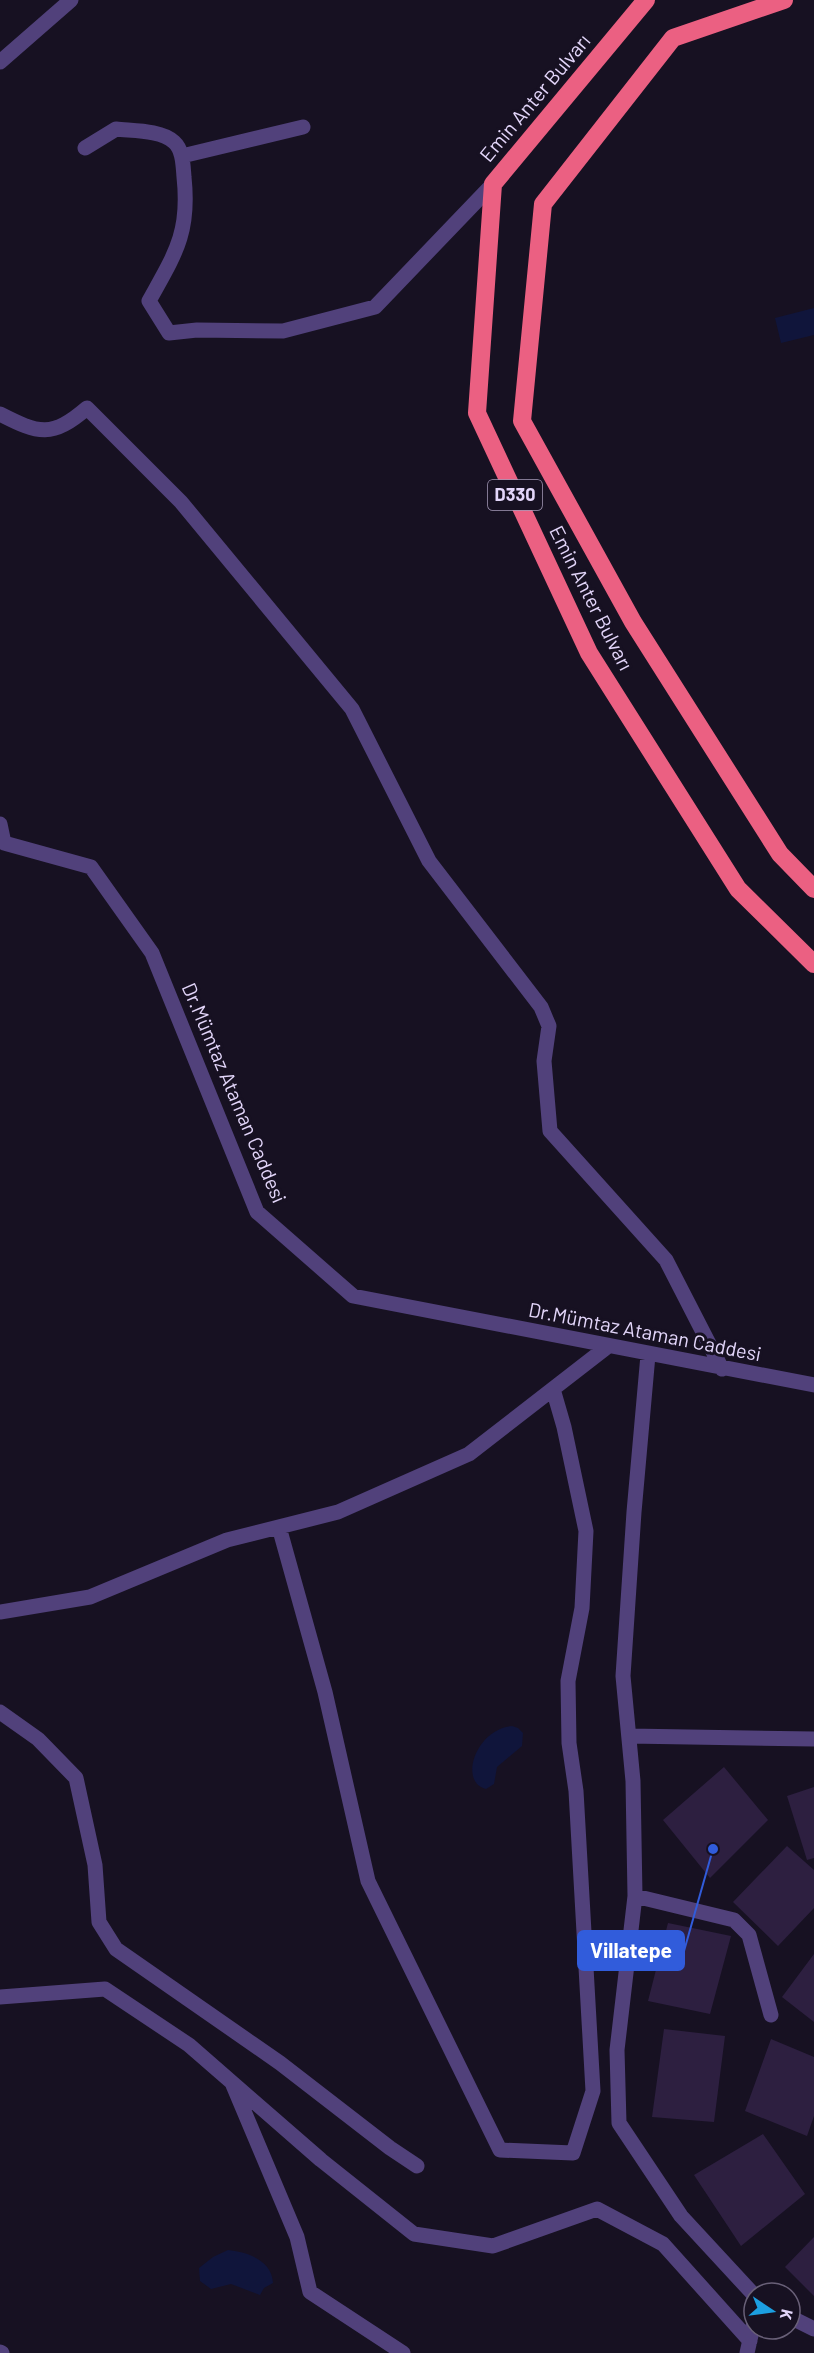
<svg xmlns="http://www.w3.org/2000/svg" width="814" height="2353" font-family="Barlow,sans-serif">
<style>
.water{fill:#10153b}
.building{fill:#2d1f40}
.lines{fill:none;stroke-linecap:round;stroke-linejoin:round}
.minor{stroke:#51417b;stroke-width:15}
.highway{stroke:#eb6082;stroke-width:18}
.labels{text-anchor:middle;stroke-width:6;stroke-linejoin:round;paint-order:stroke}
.shield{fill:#171122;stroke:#a69bb9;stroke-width:1.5}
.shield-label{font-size:18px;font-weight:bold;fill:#e3d6fa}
.street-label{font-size:20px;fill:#e3d6fa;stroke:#171122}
.leader{fill:none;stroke:#315cdb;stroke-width:2}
.callout-dot{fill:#315cdb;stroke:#171122;stroke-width:2}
.callout{fill:#315cdb;stroke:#315cdb;stroke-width:2}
.callout-label{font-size:21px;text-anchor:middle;font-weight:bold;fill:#fff}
</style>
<rect width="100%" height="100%" fill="#171122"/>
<!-- water -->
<path class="water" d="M814 308V335L781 343 775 318Z
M512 1726 518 1728 523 1733 522 1746 497 1767 494 1784 486 1789C458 1782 476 1729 512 1726Z
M228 2250C247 2252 272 2260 273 2283L264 2288 260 2295 231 2284 211 2289 200 2281 199 2268 213 2257Z"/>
<!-- building -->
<path class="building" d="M724 1767 768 1820 710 1878 663 1820Z
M814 1787V1858L807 1860 787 1796Z
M787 1846 814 1870V1908L778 1946 733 1902Z
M668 1923 731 1936 710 2014 648 2001Z
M814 1954V2022L782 1997Z
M664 2029 725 2036 714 2122 652 2117Z
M771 2039 814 2057V2116L807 2136 745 2111Z
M763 2134 805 2194 741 2246 694 2175Z
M814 2237V2296L785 2267Z"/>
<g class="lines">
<!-- minor -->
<path class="minor" d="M0 62 71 0
M85 148 116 129C133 131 161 130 174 142 183 150 183 165 184 177 190 233 175 254 149 301L169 333 197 330 283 331 375 307 493 184
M182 156 303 127
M0 414C39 434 52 438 87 408L181 502 352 709 429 861 541 1007 549 1026 544 1061 550 1131 666 1260 722 1369
M0 824 4 843
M4 843 91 867 152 953 257 1212 353 1296 814 1385
M648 1355 634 1512 623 1676 633 1781 635 1896 617 2050 619 2123 681 2216 754 2295
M279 1527 325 1692 368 1881 500 2150 573 2153 593 2091 576 1791 569 1743 568 1681 582 1608 586 1531 564 1427 553 1389
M0 1612 90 1597 227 1540 338 1512 469 1454 607 1347
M0 1712 38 1739 76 1778 95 1865 99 1922 116 1949 280 2063 390 2148 417 2166
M629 1736 814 1739
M635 1896 734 1920 749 1935 771 2015
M0 1997 105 1989 189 2045 321 2160 414 2234 493 2246 597 2209 663 2244 750 2341
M233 2085 297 2237 310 2292 403 2353
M790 2317 814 2329
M0 2352 2 2353
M747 2353 754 2322"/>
<!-- highway -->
<path class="highway" d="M646 0 493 184 477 413 589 653 738 889 814 964
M784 0 673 38 543 204 522 421 633 622 780 854 814 889"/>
</g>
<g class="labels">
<!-- shield labels -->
<rect class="shield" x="488" y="480" width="54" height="30" rx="4.5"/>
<g class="shield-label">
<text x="515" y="501">D330</text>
</g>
<!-- street labels -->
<g class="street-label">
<text transform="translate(535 98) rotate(-50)" y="7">Emin Anter Bulvarı</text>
<text transform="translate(591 598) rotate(63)" y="7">Emin Anter Bulvarı</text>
<text transform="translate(234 1093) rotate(67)" y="7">Dr.Mümtaz Ataman Caddesi</text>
<text transform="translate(645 1332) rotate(11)" y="7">Dr.Mümtaz Ataman Caddesi</text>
</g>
</g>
<!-- callouts -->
<path class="leader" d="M713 1849L684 1951"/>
<circle class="callout-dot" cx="713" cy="1849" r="6"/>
<rect class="callout" x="578" y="1931" width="106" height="39" rx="6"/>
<g class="callout-label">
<text x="631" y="1958">Villatepe</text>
</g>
<!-- north arrow -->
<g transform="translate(772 2311) rotate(103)"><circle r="28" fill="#171122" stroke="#696078" stroke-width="1.5"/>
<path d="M0-4.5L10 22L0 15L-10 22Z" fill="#1c9fe1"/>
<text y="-9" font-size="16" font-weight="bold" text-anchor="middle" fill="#e3d6fa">K</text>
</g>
</svg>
